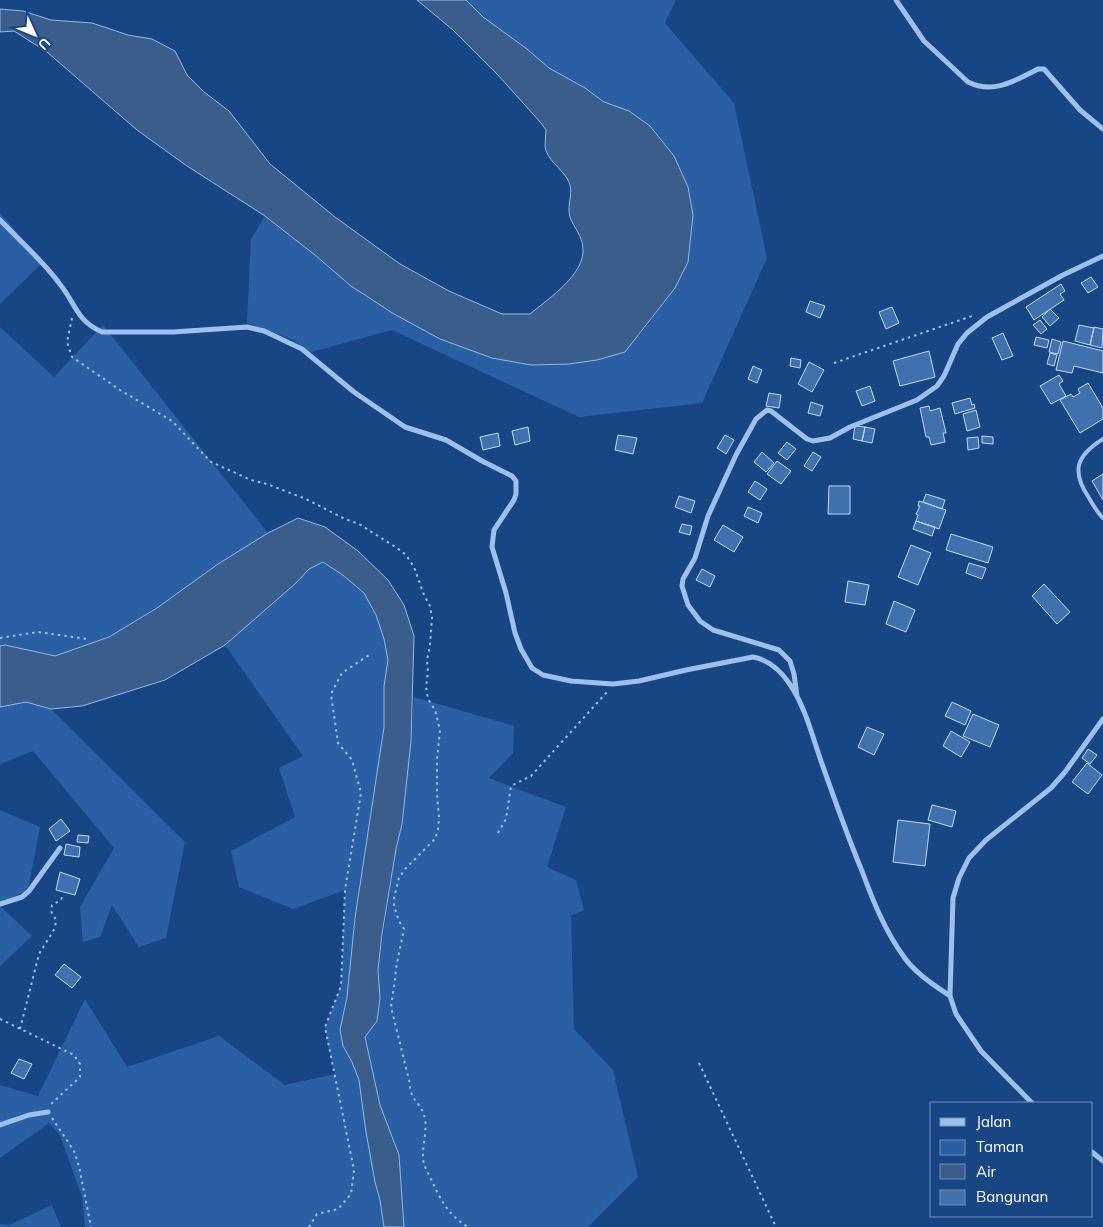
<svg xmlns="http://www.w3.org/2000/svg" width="1103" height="1227" font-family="Mulish,sans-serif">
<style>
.green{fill:#2b5fa3}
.water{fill:#3b5d8b;stroke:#90bbef}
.building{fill:#4170ae;stroke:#c3daf9}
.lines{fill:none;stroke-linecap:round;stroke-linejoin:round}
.path{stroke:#9ec0ec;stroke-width:2;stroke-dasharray:2.5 4;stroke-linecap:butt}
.lane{stroke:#9ec0ec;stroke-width:4}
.street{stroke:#9ec0ec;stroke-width:5}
</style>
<rect width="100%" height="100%" fill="#184684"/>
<!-- green -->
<path class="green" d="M466 0H676L665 23 734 103 767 258 702 403 579 417 392 330 311 352 293 340 247 323 251 239 265 216 315 255 351 286 394 314 639 336 675 288 688 262 693 215 629 111 604 102 585 88 549 68 527 49 483 17Z
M0 213 43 262 0 304Z
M103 325 268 533 218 564 157 608 109 637 55 656 5 645 0 646V327L54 377Z
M323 562 344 576 364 593 376 615 384 639 388 660 384 686V727L355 918 347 997 340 1030 343 1046 352 1062 359 1080 366 1132 375 1182 380 1200 384 1227H85L82 1197 60 1135 49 1123 0 1158V1085L38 1096 85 999 127 1067 219 1036 285 1085 335 1074 329 1051 325 1027 341 986 345 890 293 909 239 887 231 851 295 817 279 768 303 756 225 645 296 583 309 569Z
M414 697 514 726 513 753 489 778 566 807 547 867 576 880 584 910 571 916 574 1029 613 1070 638 1177 588 1227H404L399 1155 380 1105 365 1037 377 1021 380 998 378 970 396 849 402 824 411 741Z
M26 702 51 709 185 842 166 938 139 947 112 905 100 937 83 942 80 907 114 848 33 751 0 764V707Z
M0 810 40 827 28 890 0 903Z
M0 906 32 936 0 966Z
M52 1205 61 1227H0V1224L9 1225Z"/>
<!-- water -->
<path class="water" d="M417 0H466L483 17 527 49 549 68 585 88 604 102 629 111 650 126 674 156 688 187 693 215 688 262 675 288 625 352 597 360 569 364 531 365 492 358 440 339 394 314 351 286 315 255 265 216 187 166 137 130 47 52 14 31 0 32V9L23 11 51 20 92 23 128 35 152 39 175 51 187 75 204 92 229 111 270 164 335 217 400 264 449 291 502 314H530C549 298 585 275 583 248 582 235 574 228 570 217 566 204 575 193 568 180 562 169 546 159 545 146 545 141 546 135 546 130L541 123 497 74 453 30Z
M298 518 325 527 358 551 388 580 404 605 414 636 411 741 402 824 396 849 382 934 378 970 380 998 377 1021 365 1037 380 1105 399 1155 404 1227H384L380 1200 375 1182 366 1132 359 1080 352 1062 343 1046 340 1030 347 997 355 918 384 727V686L388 660 384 639 376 615 364 593 344 576 323 562 309 569 296 583 225 645 165 680 82 706 51 709 26 702 0 707V646L5 645 55 656 109 637 157 608 218 564 268 533Z"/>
<!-- building -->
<path class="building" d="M1091 277 1098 287 1088 293 1081 283Z
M1061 284 1065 291 1060 294 1064 300 1034 320 1026 307Z
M810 301 825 306 820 318 806 312Z
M892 307 899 323 886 329 879 312Z
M1050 309 1059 318 1050 326 1042 317Z
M1040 320 1047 329 1041 334 1033 325Z
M1079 325 1094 328 1090 345 1075 341Z
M1094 327 1103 329 1102 348 1090 345Z
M1003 333 1013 356 1002 360 992 338Z
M1036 337 1049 340 1047 348 1034 345Z
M1052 339 1061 342 1058 354 1049 352Z
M1063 341 1103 351V373L1074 366 1072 373 1056 370Z
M929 351 935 377 900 386 893 361Z
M1050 353 1057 355 1054 366 1047 364Z
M791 358 801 360 800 368 790 366Z
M809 362 824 370 812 392 798 384Z
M753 366 762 370 757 383 748 379Z
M1059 375 1063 381 1059 384 1066 396 1051 404 1040 386Z
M1088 383 1103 408V419L1080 433 1060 400 1071 394 1073 397 1080 393 1078 389Z
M870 386 875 401 862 406 856 391Z
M769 393 781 395 779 408 766 406Z
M970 398 972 405 974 404 975 408 955 414 952 403Z
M811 402 823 406 820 416 808 413Z
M929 406 930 411 940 408 946 433H943L945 442 931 445 929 437H926L920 408Z
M976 410 980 427 967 431 963 414Z
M855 426 865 427 862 441 853 439Z
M528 427 530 441 515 445 512 431Z
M865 427 875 429 872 443 862 441Z
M498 433 500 446 483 450 480 437Z
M618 435 637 438 633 454 615 450Z
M725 435 734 440 726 454 717 448Z
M982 436 993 437V444L982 443Z
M978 437 979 448 968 450 967 438Z
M787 442 796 449 787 460 778 453Z
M762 452 774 463 766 472 754 462Z
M813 452 821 457 812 471 804 466Z
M777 461 791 471 781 484 767 474Z
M1103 474V500L1092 481Z
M755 481 767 489 760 500 748 492Z
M829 486H850V514H828Z
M926 494 945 500 942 509 923 502Z
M679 496 695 501 691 513 675 507Z
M919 501 946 510 939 529 916 521 918 515 916 514 920 506H918Z
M748 507 762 513 758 523 744 516Z
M916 521 935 527 932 536 913 529Z
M682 524 692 526 690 535 679 532Z
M723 525 743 537 734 552 714 540Z
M951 534 993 547 988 563 946 550Z
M911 545 931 553 918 585 898 577Z
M969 563 986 568 982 579 966 573Z
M702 569 715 576 710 587 696 580Z
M848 581 869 585 865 605 845 602Z
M1044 584 1070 612 1057 624 1032 596Z
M894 601 915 610 906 632 886 624Z
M952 702 971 711 965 725 945 716Z
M973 714 999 725 990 747 963 736Z
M867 727 884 734 874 755 858 747Z
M951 731 970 742 961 757 943 746Z
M1088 749 1097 755 1090 764 1082 758Z
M1087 763 1102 775 1088 794 1072 782Z
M932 805 956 811 952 827 928 820Z
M61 819 70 831 56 841 49 829Z
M898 820 930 824 925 866 893 862Z
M78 835 89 836 88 843 77 842Z
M66 844 80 847 79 857 64 855Z
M60 872 80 879 75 895 56 890Z
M64 964 81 977 72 988 55 975Z
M19 1059 32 1064 24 1079 11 1073Z"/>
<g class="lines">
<!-- path -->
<path class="path" d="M72 318 67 342 72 357 120 390 172 421 211 462 251 480 267 484 306 499 345 519 359 524 397 548 406 555 414 567 424 595 430 606 432 618 430 645 427 660 428 672 426 687 428 699 435 710 440 730 437 759V794L439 818 438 830 435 839 405 869 399 878 394 898V906L399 921 404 929 396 968 395 980 391 1007 410 1084C410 1100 420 1102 424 1115 428 1127 423 1142 423 1154 422 1163 427 1171 431 1179 440 1199 448 1215 468 1227
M834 363 975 315
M0 638 38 632 87 639
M498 833 506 819 511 786 531 776 607 692
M0 1019 74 1055 80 1064V1077L50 1105
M20 1029 39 954 55 928 56 920 51 911 52 905 61 900 62 897
M699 1063 776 1227
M52 1118 74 1151 79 1166 91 1227
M309 1227 317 1214 338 1209 351 1194 354 1170 325 1027 341 986 345 890 361 793 352 760 338 743 331 694 342 673 369 655"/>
<!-- lane -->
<path class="lane" d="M1103 439C1076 456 1071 471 1089 498 1093 505 1097 512 1103 518"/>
<!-- street -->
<path class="street" d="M896 0 924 41 968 82C994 95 1016 80 1038 69H1044L1080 110 1103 129
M0 220C19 240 43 261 59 283 75 302 76 321 102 332H173L247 327 264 331 302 349 354 392 405 427 446 440 482 461 512 476 516 481V494L514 500 494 530 492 547 506 593 515 633 521 649 532 668 543 675 571 681 613 684 639 681 686 670 753 657C769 660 780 670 789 683 805 706 812 735 821 761 834 798 847 835 862 871 873 901 885 931 904 957 915 973 934 985 950 996
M797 696 794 674 790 661 779 650 713 630 700 621 688 605 682 586 683 579 695 558 708 516 736 455 756 419 767 410 771 411 807 439 813 441 830 438 850 427 917 400 937 386 944 376 958 344 967 333 987 317 1063 275 1103 256
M0 904 22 897 29 891 60 848
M1032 1103 981 1051 956 1014 950 996 953 898 959 878 969 858 986 840 1051 788 1065 772 1103 719
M0 1125 29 1115 48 1112
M1092 1152 1103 1161"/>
</g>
<!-- legend -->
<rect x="930" y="1102" width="162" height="115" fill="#184684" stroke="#7490b5"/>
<rect x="940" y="1118" width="25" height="8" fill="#9ec0ec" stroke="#7490b5"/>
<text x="976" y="1127" font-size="15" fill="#ffffff">Jalan</text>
<rect x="940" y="1140" width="25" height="15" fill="#2b5fa3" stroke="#7490b5"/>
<text x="976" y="1152" font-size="15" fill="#ffffff">Taman</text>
<rect x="940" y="1164" width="25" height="15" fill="#3b5d8b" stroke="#7490b5"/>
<text x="976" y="1177" font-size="15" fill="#ffffff">Air</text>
<rect x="940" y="1190" width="25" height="15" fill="#4170ae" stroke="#7490b5"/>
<text x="976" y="1202" font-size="15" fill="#ffffff">Bangunan</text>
<!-- north arrow -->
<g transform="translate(35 35) rotate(134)" stroke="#184684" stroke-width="4" paint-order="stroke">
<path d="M0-4L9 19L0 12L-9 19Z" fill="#ffffff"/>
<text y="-8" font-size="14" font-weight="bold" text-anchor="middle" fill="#ffffff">U</text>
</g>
</svg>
